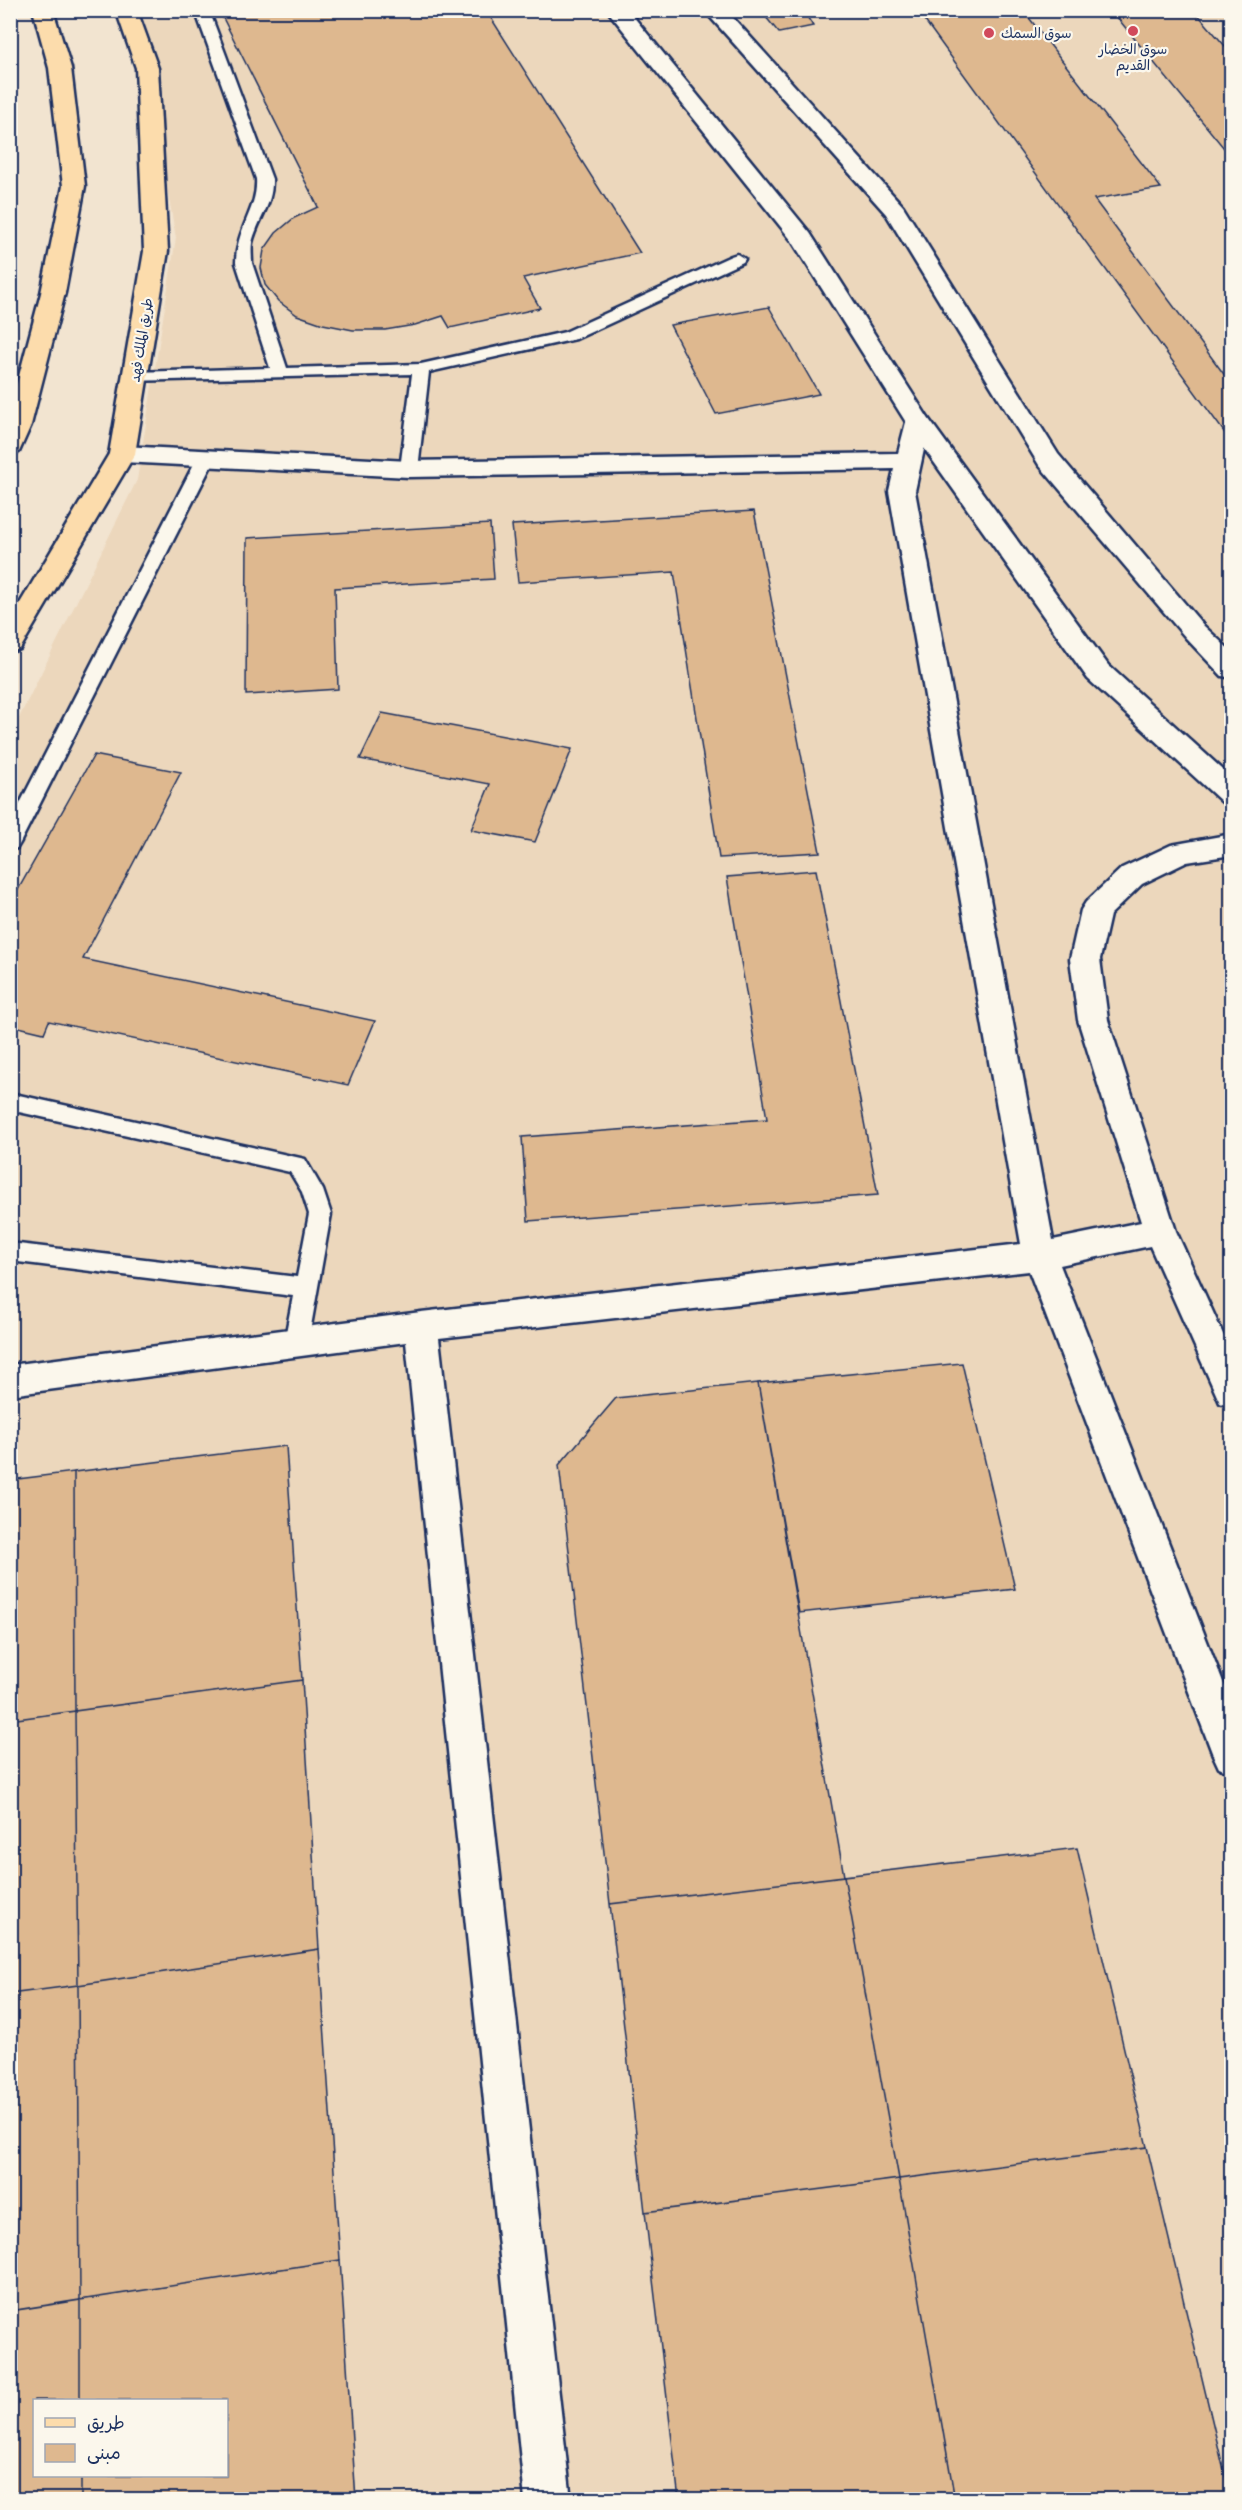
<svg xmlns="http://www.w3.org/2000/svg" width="1242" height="2510" font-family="Delius,'Playpen Sans Arabic',sans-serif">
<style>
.built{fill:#ecd7bc;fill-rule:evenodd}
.building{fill:#deb88f;stroke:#1b2f5e;stroke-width:1.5}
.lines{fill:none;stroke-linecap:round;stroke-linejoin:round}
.lane-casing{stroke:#1b2f5e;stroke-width:5}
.street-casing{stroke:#1b2f5e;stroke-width:5}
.secondary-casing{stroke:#1b2f5e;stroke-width:5}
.primary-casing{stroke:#1b2f5e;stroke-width:5}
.lane{fill:#fbf7ec;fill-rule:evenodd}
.street{fill:#fbf7ec;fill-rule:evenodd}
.secondary{fill:#fbf7ec;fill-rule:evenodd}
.primary{fill:#fcdcac;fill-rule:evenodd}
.poi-dot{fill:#d1495b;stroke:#fbf7ec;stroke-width:2}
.labels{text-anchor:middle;stroke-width:4.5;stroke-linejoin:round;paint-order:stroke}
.far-poi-label{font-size:14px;fill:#1b2f5e;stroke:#fbf7ec;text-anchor:start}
.far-street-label{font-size:14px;fill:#1b2f5e;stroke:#fbf7ec}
</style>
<rect width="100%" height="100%" fill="#f2e4d0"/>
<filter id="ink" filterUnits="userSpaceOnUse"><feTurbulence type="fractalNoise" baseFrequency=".0167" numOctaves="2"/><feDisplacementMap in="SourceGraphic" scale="12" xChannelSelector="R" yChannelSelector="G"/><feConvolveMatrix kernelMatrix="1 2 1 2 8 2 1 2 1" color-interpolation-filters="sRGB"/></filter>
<g filter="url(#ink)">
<!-- built -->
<path class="built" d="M136 11H1231V2499H11V734L137 480 176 238ZM34 2400H226V2476H34Z"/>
<!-- building -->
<path class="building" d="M219 10H486L640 253 523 278 540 308 450 328 443 316 415 325 385 330H353L323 324 297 315 278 301 265 285 261 268 264 250 276 233 294 218 318 207Z
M760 10H803L813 26 779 33Z
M917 10H1023L1161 188 1094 199 1232 385V443Z
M1111 10H1194L1232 54V158Z
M769 307 819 394 716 414 670 325Z
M754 511 820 852 719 858 674 572 518 582 512 525Z
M490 524 494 579 335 588 338 689 246 695 247 538Z
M382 713 572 749 535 842 471 830 490 784 360 759Z
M94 755 181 772 83 959 375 1021 348 1085 49 1021 44 1033 10 1025V904Z
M816 870 878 1195 528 1221 522 1137 767 1119 727 877Z
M962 1363 1015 1589 799 1613 758 1383Z
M758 1383 844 1876 610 1904 559 1465 616 1398Z
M286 1446 302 1680 75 1711 74 1472Z
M74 1472 75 1711 10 1720V1480Z
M302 1680 319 1949 78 1985 75 1711Z
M75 1711 78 1985 10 1994V1720Z
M1077 1848 1147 2147 899 2179 844 1876Z
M844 1876 899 2179 645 2212 610 1904Z
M319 1949 340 2260 80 2300 78 1985Z
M78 1985 80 2300 10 2311V1994Z
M1147 2147 1230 2496 1203 2500H955L899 2179Z
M899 2179 955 2500H679L645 2212Z
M340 2260 356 2500H81V2476H226V2400H80V2300Z
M80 2300V2400H34V2476H81V2500H10V2311Z"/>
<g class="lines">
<defs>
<path id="lane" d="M195 10H209L272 179C273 206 258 218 252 243 251 250 252 257 252 263L287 368 421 364 565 332 731 256 737 254 745 259 743 262 576 339 429 372 418 469 415 473H403L400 469 412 374 129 381 127 377 129 373 135 372 270 368 236 263C236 228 258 209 256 179Z
M206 453 212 454 215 458 20 843 17 848 10 850V823L197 458 200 454Z
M10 1093 305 1159 323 1190 331 1214 308 1343 304 1350 296 1353 288 1350 284 1343 293 1296 10 1261V1243L297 1277 309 1214 302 1192 290 1172 10 1110Z"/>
<path id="street" d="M918 414 927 417 930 422 915 491 1053 1240 1141 1222 1078 1020 1070 959 1081 910 1086 902 1122 868 1171 845 1232 834V855L1187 862 1142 884 1110 915 1100 959 1108 1020 1176 1231 1232 1354V1408L1220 1403 1150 1246 1060 1265 1232 1705V1773L1219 1768 1213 1755 1029 1271 439 1338 571 2500H525L406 1342 10 1395V1365L421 1312 1021 1244 889 491 894 469 409 477 122 462 113 460 109 454 113 448 122 446 409 461 898 453 906 422 909 417Z"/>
<path id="secondary" d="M607 10H628L810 233 928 418 1108 665 1232 778V805L1222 802 1088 679 909 427 792 241Z
M704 10H726L903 206 1058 454 1204 626 1232 652V678L1222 676 1186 638 1039 465 886 214Z"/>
<path id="primary" d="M33 10H53L71 68 85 186 65 293 31 425 19 452 10 454V410L41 293 63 186 49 68Z
M116 10H137L158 68 168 251 135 454 20 649 10 652V620L109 454 144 251 136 68Z"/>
</defs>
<!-- lane casing -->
<use href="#lane" class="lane-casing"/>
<!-- street casing -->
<use href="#street" class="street-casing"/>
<!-- secondary casing -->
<use href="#secondary" class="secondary-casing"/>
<!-- primary casing -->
<use href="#primary" class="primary-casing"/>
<!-- lane -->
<use href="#lane" class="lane"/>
<!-- street -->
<use href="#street" class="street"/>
<!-- secondary -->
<use href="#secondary" class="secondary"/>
<!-- primary -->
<use href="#primary" class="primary"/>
</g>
</g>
<!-- markers -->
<g class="poi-dot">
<circle cx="1133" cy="31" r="6"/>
<circle cx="989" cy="33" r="6"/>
</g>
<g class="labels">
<!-- far-poi labels -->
<g class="far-poi-label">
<text x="1001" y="38">سوق السمك</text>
<text x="1133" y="54" text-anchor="middle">سوق الخضار<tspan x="1133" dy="16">القديم</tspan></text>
</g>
<!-- far-street labels -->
<g class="far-street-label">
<text transform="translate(141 340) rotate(-81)" y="5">طريق الملك فهد</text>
</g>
</g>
<!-- margin -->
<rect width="1242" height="2510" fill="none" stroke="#fbf7ec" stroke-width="36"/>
<rect x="18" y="18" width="1206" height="2474" fill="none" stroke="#1b2f5e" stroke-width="2" filter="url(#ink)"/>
<!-- legend -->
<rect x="33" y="2399" width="195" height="78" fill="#fbf7ec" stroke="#a1a7b3" stroke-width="1.5"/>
<rect x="45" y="2418" width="30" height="9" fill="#fcdcac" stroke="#a1a7b3" stroke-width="1.5"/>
<text x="87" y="2429" font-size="18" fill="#1b2f5e">طريق</text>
<rect x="45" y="2444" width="30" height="18" fill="#deb88f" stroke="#a1a7b3" stroke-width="1.5"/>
<text x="87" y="2459" font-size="18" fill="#1b2f5e">مبنى</text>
</svg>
